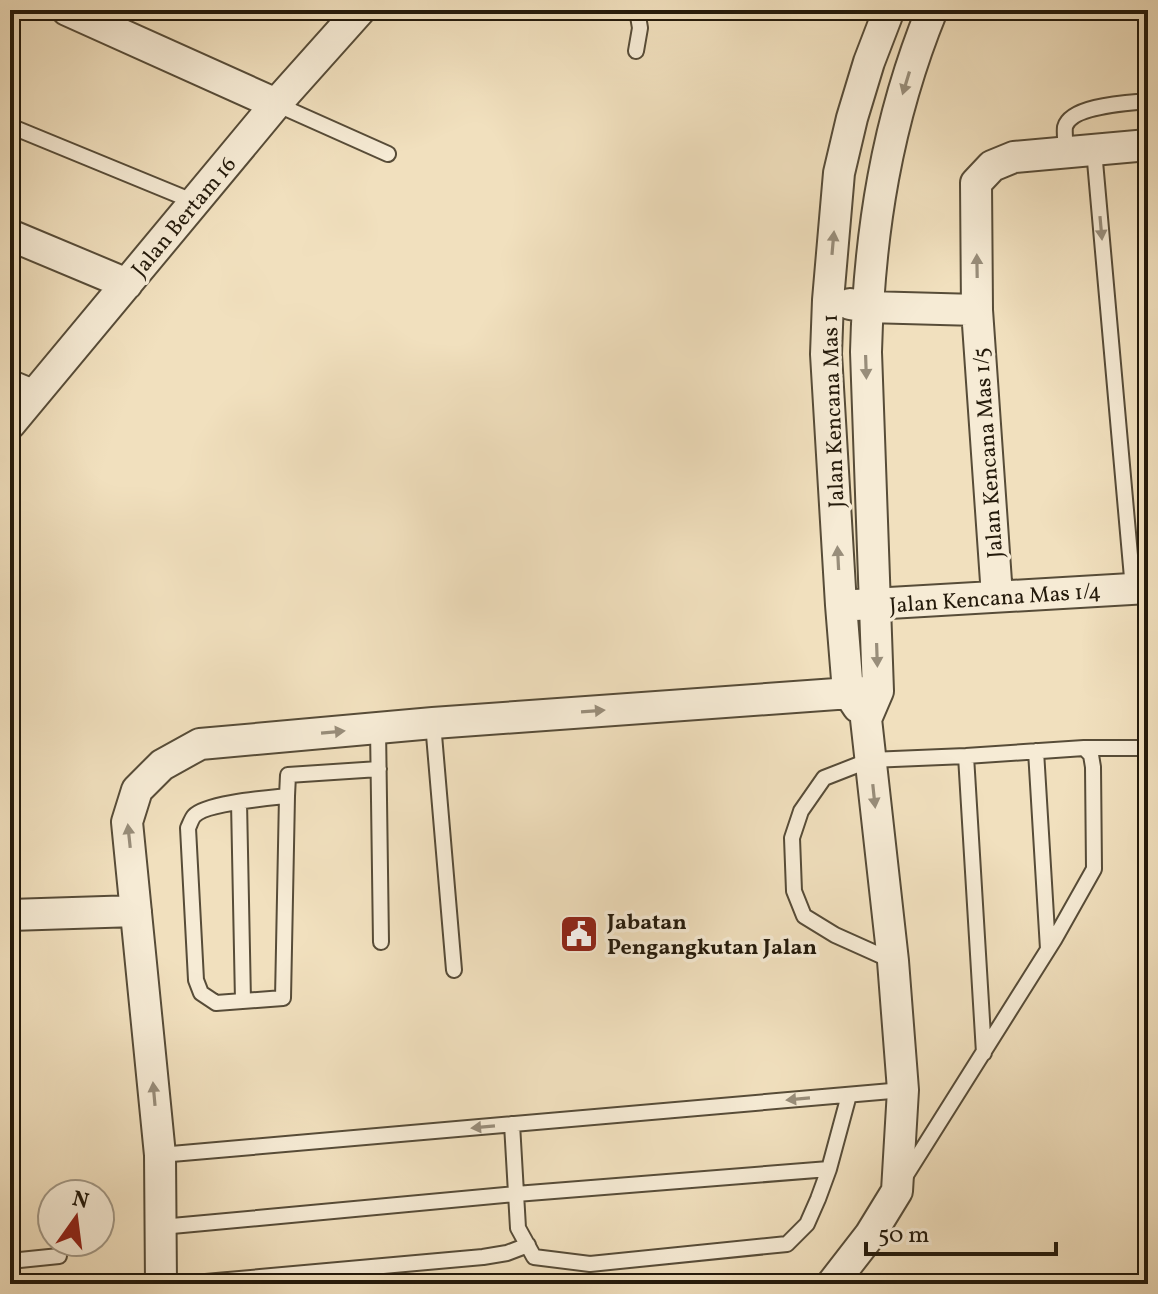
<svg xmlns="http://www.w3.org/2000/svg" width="1158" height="1294" font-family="Vollkorn,serif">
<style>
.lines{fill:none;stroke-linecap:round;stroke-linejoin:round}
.lane-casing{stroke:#574c38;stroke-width:18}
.street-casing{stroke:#574c38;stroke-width:34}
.lane{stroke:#f6ebd5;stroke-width:14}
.street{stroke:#f6ebd5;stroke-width:30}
.oneway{fill:#988d7a}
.labels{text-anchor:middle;stroke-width:7;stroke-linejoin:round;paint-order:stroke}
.street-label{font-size:22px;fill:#241a0b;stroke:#f6ebd5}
.poi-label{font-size:22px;font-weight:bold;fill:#241a0b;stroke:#f6ebd5;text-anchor:start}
</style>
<rect width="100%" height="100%" fill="#f1e0be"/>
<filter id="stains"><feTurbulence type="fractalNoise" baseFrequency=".0025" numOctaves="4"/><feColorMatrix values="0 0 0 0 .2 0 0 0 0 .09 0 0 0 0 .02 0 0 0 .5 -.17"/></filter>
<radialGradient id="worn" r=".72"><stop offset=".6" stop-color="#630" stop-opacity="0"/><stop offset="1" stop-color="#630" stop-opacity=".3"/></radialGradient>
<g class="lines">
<defs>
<path id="lane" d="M636 51 640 28 637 10
M276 104 388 154
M10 126 195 202
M1094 150 1133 589
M1066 152C1066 145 1064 134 1065 127 1071 105 1129 103 1148 101
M10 377 39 389
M433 723 454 970
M378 728 381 942
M1084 748H1148
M1036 751 1048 949
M966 756 984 1053
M287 796C268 798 205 803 194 816 192 818 189 826 188 828L196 980 201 993 216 1003 283 998 287 796 288 775 379 769
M239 802 243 1001
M893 961 835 935 804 916 794 891 792 838 801 811 824 778 870 760 966 756 1084 748 1091 755 1093 767 1094 869 1054 940 903 1180
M512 1124 518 1228 534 1257 590 1264 787 1244 807 1224 818 1199 829 1169 849 1095
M160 1155 903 1090
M161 1227 516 1194 829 1169
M10 1261 59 1256
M183 1284 483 1257 507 1253 528 1245"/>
<path id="street" d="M67 10 276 104
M10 235 127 284
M850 304 867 307 977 310
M10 424 276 104 360 10
M997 596 977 310 976 183 992 166 1014 157 1148 145
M855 605 1148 588
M858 707 848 692 841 605 826 354 828 300 839 173 852 118 869 62 889 10
M10 915 136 911
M161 1284 160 1155 127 822 137 790 162 765 200 744 433 723 878 691
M832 1284 870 1235 897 1191 903 1090 893 961 866 719 878 691 866 352C869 233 887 120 932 10"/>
</defs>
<!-- lane casing -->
<use href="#lane" class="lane-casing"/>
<!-- street casing -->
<use href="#street" class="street-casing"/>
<!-- lane -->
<use href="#lane" class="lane"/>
<!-- street -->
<use href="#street" class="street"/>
</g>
<!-- one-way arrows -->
<defs><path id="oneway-solid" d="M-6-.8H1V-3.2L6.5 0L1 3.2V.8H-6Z" transform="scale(2)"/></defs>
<g class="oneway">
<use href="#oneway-solid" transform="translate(906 83) rotate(107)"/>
<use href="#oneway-solid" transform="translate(1101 228) rotate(85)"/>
<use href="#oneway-solid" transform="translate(833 243) rotate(-85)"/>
<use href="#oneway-solid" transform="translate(977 266) rotate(-91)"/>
<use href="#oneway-solid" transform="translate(866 367) rotate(88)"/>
<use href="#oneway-solid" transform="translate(838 558) rotate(-93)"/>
<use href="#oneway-solid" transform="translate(877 655) rotate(88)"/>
<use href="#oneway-solid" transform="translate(593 711) rotate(-4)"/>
<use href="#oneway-solid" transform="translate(333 732) rotate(-5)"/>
<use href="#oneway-solid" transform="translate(874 796) rotate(84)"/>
<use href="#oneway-solid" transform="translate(129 836) rotate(-96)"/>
<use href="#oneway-solid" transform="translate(154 1094) rotate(-95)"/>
<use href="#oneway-solid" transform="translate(798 1099) rotate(175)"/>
<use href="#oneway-solid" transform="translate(483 1127) rotate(175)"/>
</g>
<!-- icons -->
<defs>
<symbol id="civic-square" viewBox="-11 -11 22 22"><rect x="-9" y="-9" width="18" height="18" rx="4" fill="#8f2418" stroke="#f6ebd5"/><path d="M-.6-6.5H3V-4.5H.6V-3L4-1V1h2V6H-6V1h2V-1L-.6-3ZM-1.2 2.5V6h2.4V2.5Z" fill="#fff"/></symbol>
</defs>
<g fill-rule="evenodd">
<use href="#civic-square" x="557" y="912" width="44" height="44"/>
</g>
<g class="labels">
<!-- street labels -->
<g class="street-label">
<text transform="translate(183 216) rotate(-50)" y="8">Jalan Bertam 16</text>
<text transform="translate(832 411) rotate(-92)" y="8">Jalan Kencana Mas 1</text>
<text transform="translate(987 453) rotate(-94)" y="8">Jalan Kencana Mas 1/5</text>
<text transform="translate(995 597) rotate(-4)" y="8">Jalan Kencana Mas 1/4</text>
</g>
<!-- poi labels -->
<g class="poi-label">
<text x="607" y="929">Jabatan<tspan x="607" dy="25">Pengangkutan Jalan</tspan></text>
</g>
</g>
<!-- margin -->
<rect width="1158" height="1294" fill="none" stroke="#f1e0be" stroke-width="40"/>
<rect x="12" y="12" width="1134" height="1270" fill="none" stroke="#241a0b" stroke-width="4"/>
<rect x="20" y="20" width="1118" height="1254" fill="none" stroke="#241a0b" stroke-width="2"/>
<!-- north arrow -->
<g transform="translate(76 1218) rotate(14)"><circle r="38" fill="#f6ebd5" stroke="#a29784" stroke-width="2"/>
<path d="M0-6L14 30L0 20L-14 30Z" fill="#8f2418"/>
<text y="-12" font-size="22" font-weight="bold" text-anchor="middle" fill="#241a0b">N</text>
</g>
<!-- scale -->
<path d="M866 1242v12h190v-12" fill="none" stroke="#241a0b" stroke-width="4"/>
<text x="878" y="1242" font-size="24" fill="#241a0b" stroke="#f6ebd5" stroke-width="6" paint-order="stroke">50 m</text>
<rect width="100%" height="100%" filter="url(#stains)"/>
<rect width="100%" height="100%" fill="url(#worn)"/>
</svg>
